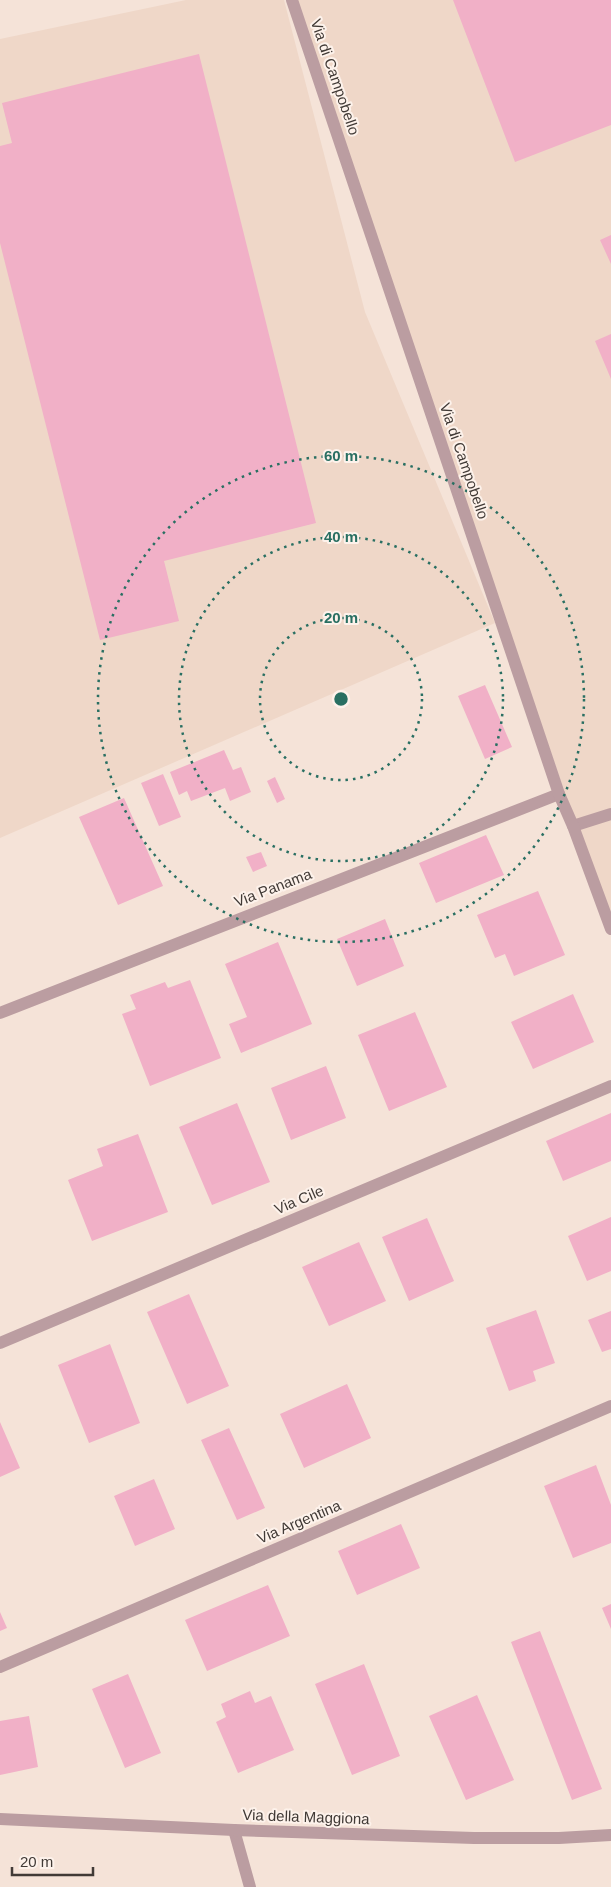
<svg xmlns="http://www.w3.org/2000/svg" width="611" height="1887" font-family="Arial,sans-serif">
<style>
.built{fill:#efd7c8}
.building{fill:#f1b0c7}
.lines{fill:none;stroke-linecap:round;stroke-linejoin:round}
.minor{stroke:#bb9da1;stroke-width:12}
.tertiary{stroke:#bb9da1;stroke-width:12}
.ring{fill:none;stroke:#296f62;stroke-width:2.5;stroke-dasharray:2.5 5}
.labels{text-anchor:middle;stroke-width:4;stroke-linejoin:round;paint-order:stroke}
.street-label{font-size:15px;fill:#413a36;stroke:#fdf2eb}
.centre{fill:#296f62;stroke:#fdf2eb;stroke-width:2.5}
.ring-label{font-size:15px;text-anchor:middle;font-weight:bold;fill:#296f62;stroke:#fdf2eb;stroke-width:4;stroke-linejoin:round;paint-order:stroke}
</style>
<rect width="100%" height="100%" fill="#f5e3d8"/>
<!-- built -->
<path class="built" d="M186 0H284L365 312 495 623 0 838V39Z
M292 0H611V927Z"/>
<!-- building -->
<path class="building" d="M453 0H611V125L515 162Z
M199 54 316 523 164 561 179 621 100 640 0 243V146L12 143 2 103Z
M611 235V264L600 240Z
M611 334V379L595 341Z
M485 685 512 747 485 759 458 696Z
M224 750 233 770 241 767 251 792 230 801 225 788 191 801 187 791 179 795 170 772Z
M163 774 181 817 159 826 141 783Z
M275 777 285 799 277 803 267 781Z
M124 798 163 886 118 905 79 817Z
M486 835 504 875 436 903 419 863Z
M261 852 267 866 253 872 246 857Z
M538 891 565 955 514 976 505 954 495 958 477 915Z
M385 919 404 966 357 986 337 939Z
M278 942 312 1024 241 1053 229 1024 247 1017 225 964Z
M190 980 221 1058 150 1086 122 1014 136 1009 130 995 165 982 168 988Z
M573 994 594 1042 533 1069 511 1022Z
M415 1012 447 1087 389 1111 358 1035Z
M326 1066 346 1118 291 1140 271 1088Z
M237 1103 270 1182 212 1205 179 1127Z
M611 1113V1161L563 1181 546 1141Z
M138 1134 168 1212 92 1241 68 1180 103 1166 97 1149Z
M611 1217V1271L587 1281 568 1236Z
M427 1218 454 1281 409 1301 382 1237Z
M359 1242 386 1301 329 1326 302 1267Z
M189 1294 229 1386 187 1404 147 1312Z
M536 1310 555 1363 533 1371 536 1381 509 1391 486 1328Z
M611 1311V1349L602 1352 588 1320Z
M110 1344 140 1423 89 1443 58 1365Z
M347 1384 371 1438 304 1468 280 1414Z
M0 1422 20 1468 0 1477Z
M229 1428 265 1508 237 1520 201 1440Z
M596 1465 611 1505V1543L573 1558 544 1486Z
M154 1479 175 1529 135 1546 114 1496Z
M401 1524 420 1568 357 1595 338 1551Z
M268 1585 290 1636 207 1671 185 1620Z
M611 1604V1629L602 1608Z
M0 1612 7 1628 0 1631Z
M540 1631 602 1789 572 1800 511 1642Z
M364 1664 400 1756 352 1775 315 1684Z
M128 1674 161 1753 125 1768 92 1689Z
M250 1691 255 1703 271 1696 294 1750 238 1773 216 1722 226 1717 221 1704Z
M477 1695 514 1780 466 1800 429 1716Z
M29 1716 38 1767 0 1775V1721Z"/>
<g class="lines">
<!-- minor -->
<path class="minor" d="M573 826 611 814
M0 1013 559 794
M0 1343 611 1086
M0 1667 611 1406
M234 1830 250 1887"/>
<!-- tertiary -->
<path class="tertiary" d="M292 0 559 794 573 826 611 929
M0 1819 234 1830 474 1838H559L611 1835"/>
</g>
<!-- distance rings -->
<g class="ring">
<circle cx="341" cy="699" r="81"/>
<circle cx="341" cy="699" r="162"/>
<circle cx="341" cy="699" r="243"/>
</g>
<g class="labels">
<!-- street labels -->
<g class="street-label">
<text transform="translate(335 77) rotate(71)" y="5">Via di Campobello</text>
<text transform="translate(464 461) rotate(71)" y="5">Via di Campobello</text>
<text transform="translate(273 888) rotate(-21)" y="5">Via Panama</text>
<text transform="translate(299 1200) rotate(-23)" y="5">Via Cile</text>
<text transform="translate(299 1522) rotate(-23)" y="5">Via Argentina</text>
<text transform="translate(306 1817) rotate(2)" y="5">Via della Maggiona</text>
</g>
</g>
<circle cx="341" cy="699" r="8" class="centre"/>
<g class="ring-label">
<text x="341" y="461">60 m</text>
<text x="341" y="542">40 m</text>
<text x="341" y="623">20 m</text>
</g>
<!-- scale -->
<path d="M12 1867v8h81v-8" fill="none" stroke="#413a36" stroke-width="2.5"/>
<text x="20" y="1867" font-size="15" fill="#413a36" stroke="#fdf2eb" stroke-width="4" paint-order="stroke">20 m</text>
</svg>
